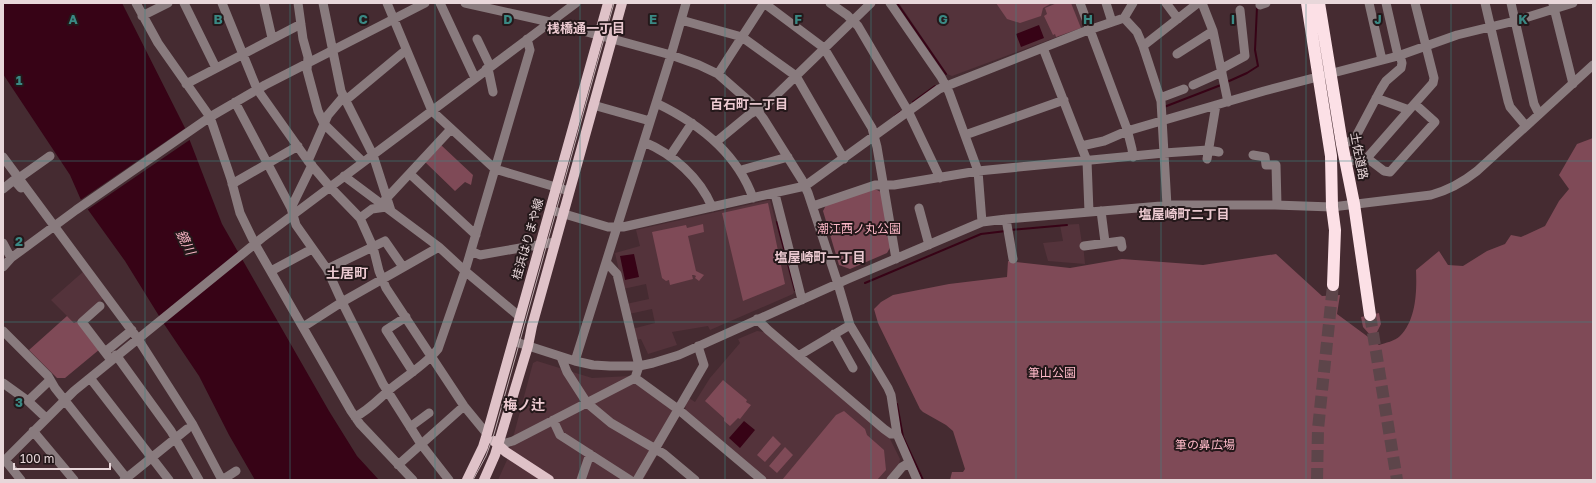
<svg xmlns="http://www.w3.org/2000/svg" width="1596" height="483" font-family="'Golos Text','Noto Sans JP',sans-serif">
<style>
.built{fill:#54333b}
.green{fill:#7f4a57}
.water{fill:#370316}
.pier{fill:#452b31}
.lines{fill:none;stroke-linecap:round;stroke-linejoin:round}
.stream{stroke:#370316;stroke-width:2}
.highway-tunnel{stroke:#5d454a;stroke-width:12;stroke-dasharray:12 6;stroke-linecap:butt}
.minor{stroke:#897b7e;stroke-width:9}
.major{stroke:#dfc2c8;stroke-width:10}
.highway{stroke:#fce0e6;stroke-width:12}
.tram{stroke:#bfacaf;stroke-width:1}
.grid{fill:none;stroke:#3a8984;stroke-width:1;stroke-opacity:0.55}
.labels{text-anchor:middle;stroke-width:4;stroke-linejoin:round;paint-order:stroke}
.street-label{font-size:12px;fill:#e8d7da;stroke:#24181a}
.park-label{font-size:12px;fill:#fcb8c7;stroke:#24181a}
.neighbourhood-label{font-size:13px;font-weight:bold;fill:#eccad1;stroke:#24181a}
.water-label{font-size:13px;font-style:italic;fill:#f9b6c5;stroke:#24181a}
.quarter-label{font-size:14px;font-weight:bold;fill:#eccad1;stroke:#24181a}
.grid-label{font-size:13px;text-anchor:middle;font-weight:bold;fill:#3a8984;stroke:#24181a;stroke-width:4;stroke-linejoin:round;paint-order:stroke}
</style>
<rect width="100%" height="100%" fill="#452b31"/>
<!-- built -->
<path class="built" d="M899 3H1075L1083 23 1081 28 952 76 947 74Z
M770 200 794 292 793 294 710 330 708 326 672 332 677 345 648 354 641 339 635 340 632 329 655 323 652 309 629 314 626 304 649 299 646 284 623 289 615 253 640 246 636 230Z
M1079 224 1082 244H1083L1085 264 1048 261 1043 243 1063 241 1060 225Z
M84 271 104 298 74 323 51 300Z
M757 331 765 332 889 437 900 459 899 465 886 480H767L686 412 685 404 689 398 695 402 710 378 740 343 738 339Z
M537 361 592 378 630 376 680 415 643 480H498L507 460 533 363Z"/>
<!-- green -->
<path class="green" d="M996 3H1052L1043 8 1041 16 1020 23 1007 19Z
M1057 3H1071L1081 28 1056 37 1055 34 1053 35 1044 16 1047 14 1045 8Z
M1593 138V480H950L952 472H963L965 469 953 431 946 425 923 412 920 409 878 323 874 309 881 302 893 295 949 284 1007 277 1008 261 1070 268 1122 259 1203 265 1276 254 1322 296 1340 295 1337 314 1379 345C1385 343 1395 341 1400 336 1416 320 1417 292 1416 270L1439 251 1448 265 1463 266 1487 251 1505 244 1511 235 1521 237 1545 226 1559 201 1569 189 1559 175 1577 144Z
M441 145 473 175 471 185 465 182 455 191 425 162Z
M875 189 883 193 891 246 887 253 850 269 839 265 823 211 826 205Z
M768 203 785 284 743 301 722 213Z
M703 224 704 232 688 236 696 271 704 275 699 281 695 278 696 276 694 275H692L693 279 670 285 669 280 666 281 662 278 652 232 686 225 687 228Z
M1379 313 1381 324 1375 336H1371L1363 327 1361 317Z
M67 316 74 323 78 321 100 349 65 378H57L29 350Z
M723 380 747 400 746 402 751 405 740 419 738 418 730 426 724 421V418L705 401Z
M844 411 865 429 867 435 884 450 886 470 877 480H782L836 415Z
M773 436 781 444 765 462 757 455Z
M785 447 793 455 777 473 769 466Z"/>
<!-- water -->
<path class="water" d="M3 3H122L185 128 222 224 329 411 357 456 379 480H255L229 435 199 376 164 324 125 261 81 200 70 175 3 74Z
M1039 25 1044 38 1021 47 1016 34Z
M634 254 639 277 625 280 620 256Z
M744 421 755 430 740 448 729 438Z"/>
<!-- pier -->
<path class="pier" d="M187 127 191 139 87 210 79 201Z"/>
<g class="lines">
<!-- stream -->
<path class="stream" d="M897 3 946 74
M1227 82 1247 73 1258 66 1255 50 1257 7
M913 102 935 86
M1164 107 1221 85
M895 116 900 112
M777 222 795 290
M1010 230 1067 225
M865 283 981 234 1006 231
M897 404 903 437 923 480"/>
<!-- highway-tunnel -->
<path class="highway-tunnel" d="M1370 315 1397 480
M1317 480 1318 429 1333 285"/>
<!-- minor -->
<path class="minor" d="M136 3 158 43 210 117 231 179 240 213 255 244 351 411 360 424 413 480
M184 3 216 68
M222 3 257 89 308 161 330 187 360 218 373 247 379 271 386 288 464 406 487 434
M264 3 272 38
M298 3 303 39 308 57 307 70 318 111 324 124 363 162
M323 3 341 91 373 155 391 211
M387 3 432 111 495 169 569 191
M440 3 475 78
M465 3 550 22 671 55 699 65 718 74 751 103 763 118 802 180 808 193 838 284 850 325 888 388 891 395 897 434 917 480
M764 3 824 48 872 128 877 147 896 259
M830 3 847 15 858 26 908 111 940 178
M890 3 941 77 949 92 978 171 982 222
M1080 3 1127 129 1132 149 1133 157
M1106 3 1112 22
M1166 3 1178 19
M1202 3 1213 31 1228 102
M1369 3 1382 60
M1386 3 1398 56
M1485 3 1508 101 1510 107 1526 126
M1511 3 1534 104 1539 114
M1553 4 1573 84
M1260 5 1266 3
M142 16 168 3
M1124 18 1137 32 1143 46 1161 101 1167 206
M681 20 742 37 796 76 844 159
M477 39 490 66
M1143 46 1198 3
M1043 48 1087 161 1089 212
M1177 54 1213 31
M486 69 489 73 493 92
M1221 69 1245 56 1240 10
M718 74 764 3
M186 84 301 24
M1193 85 1222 72
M1160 98 1184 89
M1376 98 1409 110 1433 83 1434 78 1415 3
M346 100 406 50
M235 102 291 208 296 225 327 269 342 302 383 384 421 444 449 480
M656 103C698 123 737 153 753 198
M593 105 650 121
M965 135 1064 100
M644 142C673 154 700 178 712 207
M716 142 750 114 765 106 871 3
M1342 144 1354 140 1381 89 1386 81 1401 68 1402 63 1400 55
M1081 146 1104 141 1127 131 1264 91 1398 56 1457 35 1515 21 1573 3
M1253 155 1265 157 1266 165H1276L1277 205
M670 156 692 123
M3 157 138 339 193 425 222 480
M1367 158 1409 110
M1207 159 1216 105
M308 161 328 115 344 96
M1345 162 1367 158 1384 171 1390 172 1435 122 1415 104
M740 171 745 169 788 157
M410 174 476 235
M344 176 439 247 465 271 520 317
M19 178 50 156
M232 184 298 146
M3 189 14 180 21 188
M775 194 802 300
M384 201 451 129
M813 206 875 185H894L978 171 1164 153 1208 150 1219 152
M291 208 312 165
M919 208 929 245
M551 210 608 227H623L805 186 939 89 1083 32 1124 18 1133 3
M1101 211 1105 242
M360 218 372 209 386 207
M1006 219 1013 259
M3 243 11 258
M1084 246 1121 241 1122 247
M471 251 480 255 555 242
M3 267 11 258 76 210 210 117 265 85 425 3
M327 269 385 241 403 267
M271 271 312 249
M100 306 82 322 111 360
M406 317 386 330 413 372
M757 319 768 330 884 429 891 434H897
M303 327 342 302 439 247
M3 331 48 376 55 388 128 480
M834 334 853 368
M513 341 575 361 593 365 610 366H639L653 363 679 355 848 279 982 222 1006 219 1173 205H1275L1332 207 1431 195C1449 190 1462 183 1477 171L1593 65
M105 352 132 330
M116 355 171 431 199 480
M798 356 850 325
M561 357 567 372 587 403 611 423 664 454 695 480
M575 361 671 55 686 3
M90 378 169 480
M635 378 679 410 762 480
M3 383 28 401 46 418
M28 401 50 380
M355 417C371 409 381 396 394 386 409 374 426 364 438 349L465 271 530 50 527 39
M553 420 560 435 630 480
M410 427 429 413
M33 431 74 480
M498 445 513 441 635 378 639 366 617 274 606 262
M5 460 21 480
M3 462 74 391 262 238 576 3
M398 465 464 406
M124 480 187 429
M222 480 236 471
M581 480 590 454
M637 480 704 365 698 346
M891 480 902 467 909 463"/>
<!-- major -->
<path class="major" d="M494 441 506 452 549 480
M467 480 483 447 487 434 608 3
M484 480 495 455 528 346 532 326 622 3"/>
<!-- highway -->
<path class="highway" d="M1307 3 1331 156 1332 207 1335 230 1333 285
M1319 3 1342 144 1354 204 1370 315"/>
<!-- tram -->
<path class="tram" d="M473 480 486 456 494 434 614 3"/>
</g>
<!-- grid -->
<path class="grid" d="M145 3V480M290 3V480M435 3V480M580 3V480M725 3V480M871 3V480M1016 3V480M1161 3V480M1306 3V480M1451 3V480M3 161H1593M3 322H1593"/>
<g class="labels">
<!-- street labels -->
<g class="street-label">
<text transform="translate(1359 156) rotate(79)" y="4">土佐道路</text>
<text transform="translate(528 239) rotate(-74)" y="4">桂浜はりまや線</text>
</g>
<!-- park labels -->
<g class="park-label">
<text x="859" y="233">潮江西ノ丸公園</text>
<text x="1052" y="377">筆山公園</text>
<text x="1205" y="449">筆の鼻広場</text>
</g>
<!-- neighbourhood labels -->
<g class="neighbourhood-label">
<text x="586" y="33">桟橋通一丁目</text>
<text x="749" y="109">百石町一丁目</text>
<text x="1184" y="219">塩屋崎町二丁目</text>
<text x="820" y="262">塩屋崎町一丁目</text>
</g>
<!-- water labels -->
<g class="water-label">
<text transform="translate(186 242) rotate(63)" y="5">鏡川</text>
</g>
<!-- quarter labels -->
<g class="quarter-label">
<text x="347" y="278">土居町</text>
<text x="524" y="410">梅ノ辻</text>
</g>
</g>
<g class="grid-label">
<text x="73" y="24">A</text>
<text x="218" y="24">B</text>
<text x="363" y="24">C</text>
<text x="508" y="24">D</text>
<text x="653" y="24">E</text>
<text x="798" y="24">F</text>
<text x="943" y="24">G</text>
<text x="1088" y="24">H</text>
<text x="1233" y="24">I</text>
<text x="1378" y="24">J</text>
<text x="1523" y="24">K</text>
<text x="19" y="85">1</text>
<text x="19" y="246">2</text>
<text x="19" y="407">3</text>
</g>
<!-- border -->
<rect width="1596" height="483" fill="none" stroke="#e8d7da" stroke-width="8"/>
<!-- scale -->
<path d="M14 463v6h96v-6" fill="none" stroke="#e8d7da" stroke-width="2"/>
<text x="20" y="463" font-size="12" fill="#e8d7da" stroke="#24181a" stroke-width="3" paint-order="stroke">100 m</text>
</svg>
